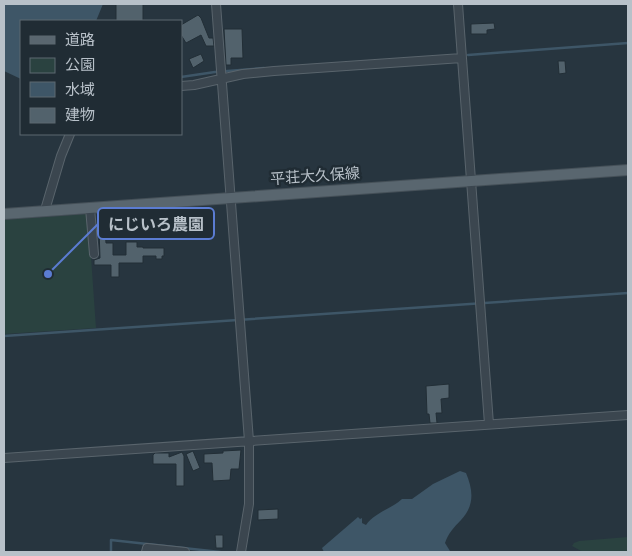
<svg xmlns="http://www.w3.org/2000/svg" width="632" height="556" font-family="Mulish,'Noto Sans JP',sans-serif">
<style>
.green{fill:#2a4240}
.water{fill:#3e5667}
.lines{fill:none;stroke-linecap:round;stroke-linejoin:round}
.stream{stroke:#3e5667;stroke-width:2.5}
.building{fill:#52626c;stroke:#222e36}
.minor-casing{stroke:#59646c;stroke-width:10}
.major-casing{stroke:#455058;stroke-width:12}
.minor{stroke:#3b464f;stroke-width:8}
.major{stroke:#59666f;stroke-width:10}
.labels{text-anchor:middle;stroke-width:5;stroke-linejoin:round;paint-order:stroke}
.street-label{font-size:15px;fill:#b8c1c9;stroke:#202c34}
.leader{fill:none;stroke:#5b7cd2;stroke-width:2}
.callout-dot{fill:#5b7cd2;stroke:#202c34;stroke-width:2}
.callout{fill:#202c34;stroke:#5b7cd2;stroke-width:2}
.callout-label{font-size:16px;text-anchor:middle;font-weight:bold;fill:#b8c1c9}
</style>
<rect width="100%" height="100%" fill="#27353f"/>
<!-- green -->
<path class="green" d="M88 214 96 328 4 334V220Z
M628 537V552H583L572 546 574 543 579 541Z"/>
<!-- water -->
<path class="water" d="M4 4H103L96 21H21V79L4 71Z
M460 471 466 473C473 490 475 505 461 520 454 527 448 534 445 543L450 551 454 552H324L322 548 358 517 360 519 362 518V523L366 525C374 513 391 509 402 499H412L433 484Z"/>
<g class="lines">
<!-- stream -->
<path class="stream" d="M468 55 628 43
M181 77 215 72 264 68
M4 336 628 293
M111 552V540L220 552"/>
</g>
<!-- building -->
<path class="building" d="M116 4H143V21H116Z
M198 15 201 18 209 38H213L214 46H206L201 35 186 43 181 35V25Z
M494 23 495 29 487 30V34H471V24Z
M224 29H242L243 58H231V65H226Z
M201 54 204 61 193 68 189 59Z
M558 61H565L566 73 559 74Z
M99 229H105L106 243H113V255H126V242H137V247H143V248H164V256H162V259H156V256H143V263H119V277H111V265H94V260L100 258Z
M449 384V398L441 399 442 413H436L437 423H430L429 414H427L426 386Z
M241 450 239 469H231L230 480 213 481 212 463H204V454L223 453V451Z
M193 451 200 468 193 471 186 454Z
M182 452 184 456V486H176V464H153V455L155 453H169V457Z
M278 509V519L258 520V510Z
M215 535H223V548H216Z"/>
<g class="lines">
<defs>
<path id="minor" d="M216 4 249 441V504L241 552
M458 4 489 424
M181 86 194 85 243 74 274 71 462 58
M90 208 94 254
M45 210 61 156 70 134
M4 458 628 415
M146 552 147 548 185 552"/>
<path id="major" d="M4 214 628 170"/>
</defs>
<!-- minor casing -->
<use href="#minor" class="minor-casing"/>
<!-- major casing -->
<use href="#major" class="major-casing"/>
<!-- minor -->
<use href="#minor" class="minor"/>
<!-- major -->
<use href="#major" class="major"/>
</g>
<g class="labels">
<!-- street labels -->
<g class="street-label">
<text transform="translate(315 176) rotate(-4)" y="5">平荘大久保線</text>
</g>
</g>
<!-- callouts -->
<path class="leader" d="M48 274L98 224"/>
<circle class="callout-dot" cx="48" cy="274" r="5"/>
<rect class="callout" x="98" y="208" width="116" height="31" rx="5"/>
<g class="callout-label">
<text x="156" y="230">にじいろ農園</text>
</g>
<!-- border -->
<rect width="632" height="556" fill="none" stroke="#b8c1c9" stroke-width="10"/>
<!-- legend -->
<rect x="20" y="20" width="162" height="115" fill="#202c34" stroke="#5d6870"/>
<rect x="30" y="36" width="25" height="8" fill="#59666f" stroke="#5d6870"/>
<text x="65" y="45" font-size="15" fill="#b8c1c9">道路</text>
<rect x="30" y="58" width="25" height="15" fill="#2a4240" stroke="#5d6870"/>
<text x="65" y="70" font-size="15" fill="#b8c1c9">公園</text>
<rect x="30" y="82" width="25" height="15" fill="#3e5667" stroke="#5d6870"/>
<text x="65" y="95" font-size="15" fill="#b8c1c9">水域</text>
<rect x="30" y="108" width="25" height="15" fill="#52626c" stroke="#5d6870"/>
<text x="65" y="120" font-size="15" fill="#b8c1c9">建物</text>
</svg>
